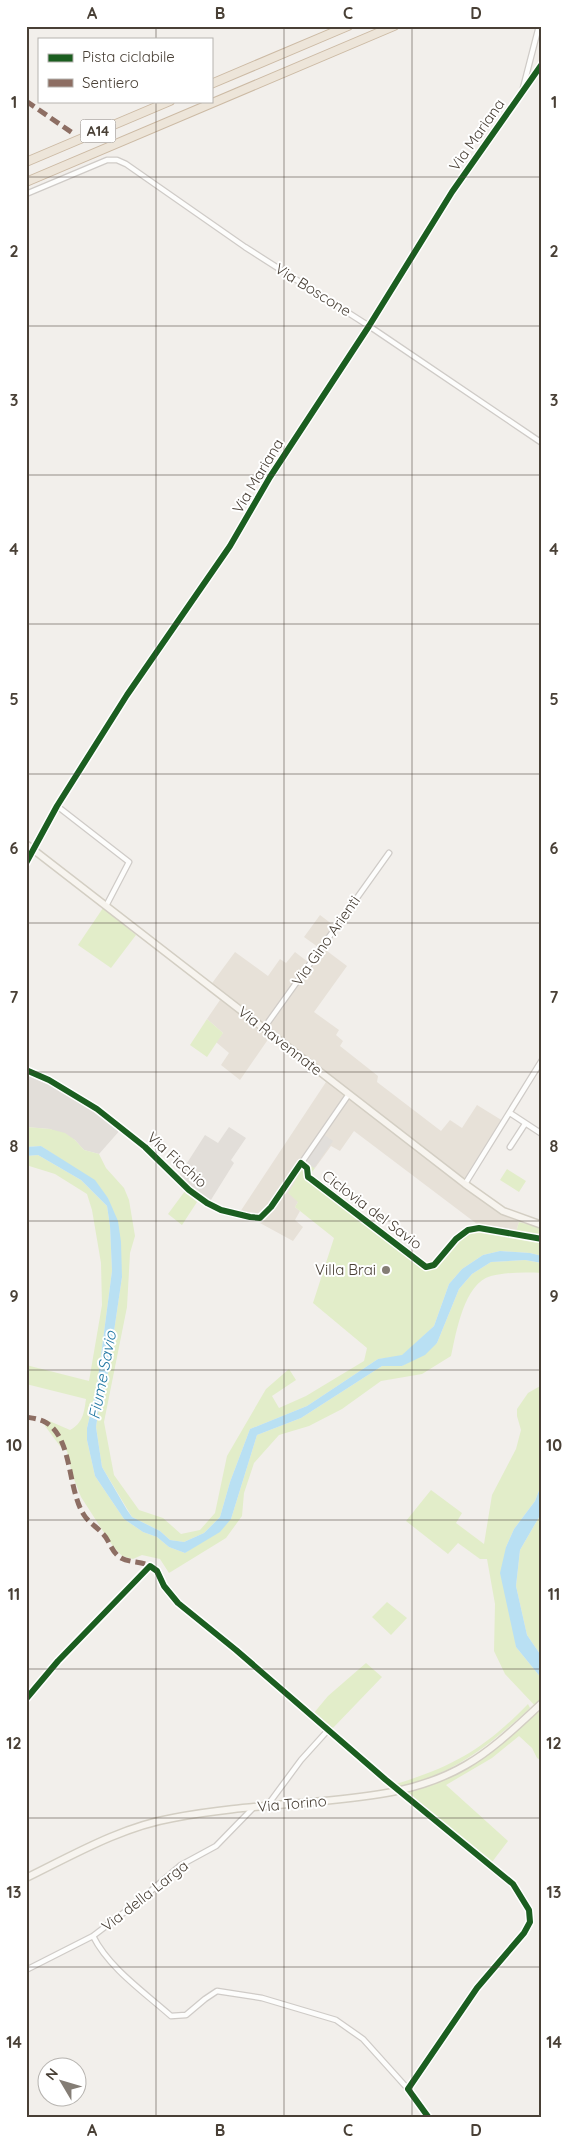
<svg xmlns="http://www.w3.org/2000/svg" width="568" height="2144" font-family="Quicksand,sans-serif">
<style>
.residential{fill:#e7e1d8}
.industrial{fill:#e2ded9}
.green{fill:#e2edc9}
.parking{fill:#e1deda}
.water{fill:#b9e0f3}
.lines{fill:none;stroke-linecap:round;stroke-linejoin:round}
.minor-tunnel{stroke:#d0ccc7;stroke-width:4.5;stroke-dasharray:4.5 2;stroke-linecap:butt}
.minor-casing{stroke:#cfcbc7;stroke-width:7}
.secondary-casing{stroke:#d3cec3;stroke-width:9}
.motorway-casing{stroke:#ccbaa4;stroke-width:10}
.minor{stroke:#fdfdfc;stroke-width:4.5}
.secondary{stroke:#f7f4ef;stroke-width:6}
.motorway{stroke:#ede5d9;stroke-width:8}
.quiet{stroke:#8d6e63;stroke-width:5;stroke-dasharray:10 5;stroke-linecap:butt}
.cycleway-casing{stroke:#fff;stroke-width:9}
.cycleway{stroke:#1b5e20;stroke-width:6}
.grid{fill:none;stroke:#494036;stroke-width:1;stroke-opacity:0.55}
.poi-dot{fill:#847d75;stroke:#fff;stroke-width:2}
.labels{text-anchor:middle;stroke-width:4;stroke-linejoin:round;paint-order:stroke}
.shield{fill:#fff;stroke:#807972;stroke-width:1}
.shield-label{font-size:14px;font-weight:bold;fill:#494036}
.street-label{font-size:15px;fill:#494036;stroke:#fff}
.poi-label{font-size:15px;fill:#494036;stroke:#fff;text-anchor:end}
.water-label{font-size:16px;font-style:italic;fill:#2379a4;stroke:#fff}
.neatline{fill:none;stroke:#494036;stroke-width:2}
.grid-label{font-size:16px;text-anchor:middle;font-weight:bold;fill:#494036}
</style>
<rect width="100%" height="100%" fill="#f2efeb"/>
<!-- residential -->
<path class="residential" d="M320 915 337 928 323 948 347 966 314 1012 339 1030 336 1035 343 1041 340 1046 378 1076 377 1082 441 1131 450 1120 462 1128 477 1105 503 1121 462 1186 491 1207 519 1222 516 1232 477 1224 354 1131 340 1151 331 1146 315 1168 305 1162 298 1202 295 1207 300 1211 295 1220 303 1227 293 1241 240 1212 326 1082 269 1038 240 1080 221 1065 229 1053 216 1042 223 1033 207 1019 220 1000 207 990 235 952 268 976 280 959 286 963 295 952 308 962 318 947 304 937Z"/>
<!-- industrial -->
<path class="industrial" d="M26 1071 71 1093 121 1129 99 1154 84 1150 75 1140 50 1129 26 1127Z
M229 1127 246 1138 231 1160 234 1163 209 1203 178 1177 205 1135 218 1143Z"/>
<!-- green -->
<path class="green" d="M103 908 136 935 111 968 78 945Z
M207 1019 223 1033 207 1057 190 1045Z
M26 1127 50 1129 65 1133 75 1140 84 1150 99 1154 106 1168 124 1188 129 1200 135 1236 130 1253 127 1307 104 1422 114 1475 139 1510 163 1518 181 1534 200 1530 215 1513 227 1456 266 1389 289 1369 296 1380 272 1396 279 1408 306 1396 364 1361 367 1348 313 1303 334 1238 295 1207 298 1202 288 1193C297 1181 297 1173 305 1161L315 1168 312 1172 313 1179 426 1265 433 1264C443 1250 457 1227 476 1224 480 1224 508 1231 516 1232L519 1222 542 1228V1256L530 1253 500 1251 483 1255 462 1269 449 1284 434 1326 402 1356 378 1359 307 1406 250 1429 230 1482 220 1517 204 1533 184 1542 170 1540 160 1531 132 1517 102 1467 96 1427 99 1407 107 1379 122 1277 108 1198 74 1168 41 1146 26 1147Z
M38 1155 81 1180 107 1206 110 1226 112 1271 97 1386 87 1428V1440L95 1476 124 1519 143 1532 157 1537 169 1547 185 1553 231 1519 257 1435 301 1418 382 1366H402L437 1343 459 1289 472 1274 491 1262 525 1260 541 1263 542 1273C527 1272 506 1272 491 1276 464 1283 456 1333 451 1356L422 1374 381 1381 342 1409 309 1426 279 1435 254 1463 244 1493 242 1516 226 1538 169 1573 160 1559 142 1555 133 1559 122 1556 112 1545 81 1497 72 1474 67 1451 60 1446 45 1426 47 1420 70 1430C83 1423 84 1413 86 1399L26 1384V1365L89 1381 102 1305 101 1263 92 1210 87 1194 55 1174 26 1165V1156Z
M507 1169 526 1181 519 1192 500 1180Z
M185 1191 197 1202 182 1225 168 1214Z
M542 1385V1483L535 1501 514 1529 506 1547 516 1647 542 1679V1761L537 1758 532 1748 519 1736 492 1758 446 1785 508 1841 492 1862 447 1828 406 1793C417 1789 429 1787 439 1782 478 1766 509 1738 539 1710L505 1674 494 1651 495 1604 487 1559H480L458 1543 448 1554 406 1521 431 1490 462 1513 456 1523 484 1544 492 1495 516 1449 521 1430 517 1416V1409L528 1393Z
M542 1512V1657L527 1635 516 1586 520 1550Z
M387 1602 407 1618 391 1635 372 1617Z
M366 1663 382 1677 332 1729 313 1714 328 1696Z
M528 1704 530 1708C489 1746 455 1773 400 1787L396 1784C455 1766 485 1748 528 1704Z"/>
<!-- parking -->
<path class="parking" d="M323 1134 333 1141 314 1168 304 1161Z"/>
<!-- water -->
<path class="water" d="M41 1146 95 1180 108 1198 118 1221 121 1242 122 1277 107 1379 99 1407 96 1427 102 1467 127 1510 132 1517 160 1531 170 1540 184 1542 204 1533 220 1517 230 1482 250 1429 307 1406 378 1359 402 1355 434 1326 449 1284 462 1269 483 1255 500 1251 530 1253 542 1256V1263L525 1260 491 1262 472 1274 459 1289 437 1343 425 1355 402 1366H382L301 1418 257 1435 231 1519 220 1532 185 1553 169 1547 157 1537 143 1532 124 1519 95 1476 87 1440V1428L97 1386 112 1271 110 1226 107 1206 81 1180 38 1155 26 1156V1147Z
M542 1483V1512L520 1550 516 1586 527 1635 542 1657V1679L516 1647 500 1573 506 1547 514 1529 535 1501Z"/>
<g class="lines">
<!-- minor-tunnel -->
<path class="minor-tunnel" d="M386 1780 413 1801"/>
<defs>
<path id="minor" d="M523 88 539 26
M26 194 107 160H117L126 164 245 247 369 326 542 443
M57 806 129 862 106 906
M26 863 57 806 127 695 230 546 270 477 369 326 452 192 542 64
M264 1028 389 853
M26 1070 49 1080 97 1109 145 1147 189 1190 207 1203 221 1210 255 1218 264 1215 271 1207 349 1094
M510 1113 542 1134
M510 1147 525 1124
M465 1184 542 1060
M310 1713 386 1780
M267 1806 301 1760 329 1729
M93 1936C109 1968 144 1992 171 2016L186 2015 205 1999 217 1991 262 1998 336 2020 363 2039 408 2089 429 2118
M26 1970 93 1936 139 1901 181 1865 216 1846 254 1807
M408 2089 477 1988 524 1933 530 1922 529 1910 513 1884 413 1801"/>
<path id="secondary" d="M26 844 465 1184 503 1211 542 1225
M26 1878C73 1855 121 1827 173 1818 219 1809 266 1806 312 1802 366 1797 418 1793 466 1765 494 1749 518 1725 542 1703"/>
<path id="motorway" d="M211 84 348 26
M26 162 170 101
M26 182 394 26"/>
</defs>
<!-- minor casing -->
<use href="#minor" class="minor-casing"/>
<!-- secondary casing -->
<use href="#secondary" class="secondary-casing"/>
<!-- motorway casing -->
<use href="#motorway" class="motorway-casing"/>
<!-- minor -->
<use href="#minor" class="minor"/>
<!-- secondary -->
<use href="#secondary" class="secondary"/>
<!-- motorway -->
<use href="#motorway" class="motorway"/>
<!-- quiet -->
<path class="quiet" d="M26 101 74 134
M26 1417C32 1418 40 1419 45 1422 73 1437 67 1489 84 1515 89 1523 97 1527 103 1534 110 1541 111 1552 121 1558 131 1563 141 1561 150 1566"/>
<defs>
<path id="cycleway" d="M26 863 57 806 127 695 230 546 270 477 369 326 452 192 542 64
M26 1070 49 1080 97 1109 145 1147 189 1190 207 1203 221 1210 250 1217 260 1218 271 1207 301 1163 307 1168 308 1177 311 1179 426 1267 434 1265 456 1239 468 1230 479 1228 542 1239
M26 1699 58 1661 150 1566 157 1571 164 1586 178 1603 236 1650 386 1780 513 1884 529 1910 530 1922 524 1933 477 1988 408 2089 429 2118"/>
</defs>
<!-- cycleway casing -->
<use href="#cycleway" class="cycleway-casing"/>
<!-- cycleway -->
<use href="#cycleway" class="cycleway"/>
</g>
<!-- grid -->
<path class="grid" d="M156 26V39M284 26V2118M412 26V2118M156 101V2118M26 177H542M26 326H542M26 475H542M26 624H542M26 774H542M26 923H542M26 1072H542M26 1221H542M26 1370H542M26 1520H542M26 1669H542M26 1818H542M26 1967H542"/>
<!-- markers -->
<circle class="poi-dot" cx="386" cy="1270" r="5"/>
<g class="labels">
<!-- shield labels -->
<rect class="shield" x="80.5" y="119.5" width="35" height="23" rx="4"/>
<g class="shield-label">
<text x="98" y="136">A14</text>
</g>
<!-- street labels -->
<g class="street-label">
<text transform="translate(477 135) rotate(-55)" y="5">Via Mariana</text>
<text transform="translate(313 290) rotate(32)" y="5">Via Boscone</text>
<text transform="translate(258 476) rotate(-59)" y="5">Via Mariana</text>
<text transform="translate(326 941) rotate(-55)" y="5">Via Gino Arienti</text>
<text transform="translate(280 1041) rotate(38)" y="5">Via Ravennate</text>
<text transform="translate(177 1160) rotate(42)" y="5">Via Ficchio</text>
<text transform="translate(372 1210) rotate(37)" y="5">Ciclovia del Savio</text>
<text transform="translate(292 1804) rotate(-5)" y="5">Via Torino</text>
<text transform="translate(145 1896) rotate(-38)" y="5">Via della Larga</text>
</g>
<!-- poi labels -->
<g class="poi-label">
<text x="376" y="1275">Villa Brai</text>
</g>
<!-- water labels -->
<g class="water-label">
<text transform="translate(102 1375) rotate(-79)" y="6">Fiume Savio</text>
</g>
</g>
<!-- border -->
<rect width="568" height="2144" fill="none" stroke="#ffffff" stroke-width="55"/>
<!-- legend -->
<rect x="38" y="38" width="175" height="65" fill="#ffffff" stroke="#b6b3af"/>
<rect x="48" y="54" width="25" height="8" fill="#1b5e20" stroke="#b6b3af"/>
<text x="82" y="62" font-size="15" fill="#494036">Pista ciclabile</text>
<rect x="48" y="79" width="25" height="8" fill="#8d6e63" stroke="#b6b3af"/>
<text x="82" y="88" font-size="15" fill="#494036">Sentiero</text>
<!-- north arrow -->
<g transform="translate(62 2082) rotate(308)"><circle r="24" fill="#ffffff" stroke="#b6b3af"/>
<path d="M0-4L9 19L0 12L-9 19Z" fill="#847d75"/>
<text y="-8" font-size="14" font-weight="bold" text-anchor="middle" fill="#494036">N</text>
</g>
<rect x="28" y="28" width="512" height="2088" class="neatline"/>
<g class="grid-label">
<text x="92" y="19">A</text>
<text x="220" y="19">B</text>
<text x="348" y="19">C</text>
<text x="476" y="19">D</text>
<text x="14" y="108">1</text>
<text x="554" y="108">1</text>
<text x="14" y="257">2</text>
<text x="554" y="257">2</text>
<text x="14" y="406">3</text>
<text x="554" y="406">3</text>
<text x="14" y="555">4</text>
<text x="554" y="555">4</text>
<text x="14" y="705">5</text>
<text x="554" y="705">5</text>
<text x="14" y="854">6</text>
<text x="554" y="854">6</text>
<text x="14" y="1003">7</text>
<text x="554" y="1003">7</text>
<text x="14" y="1152">8</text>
<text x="554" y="1152">8</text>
<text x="14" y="1302">9</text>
<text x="554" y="1302">9</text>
<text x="14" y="1451">10</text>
<text x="554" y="1451">10</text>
<text x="14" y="1600">11</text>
<text x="554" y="1600">11</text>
<text x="14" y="1749">12</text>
<text x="554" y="1749">12</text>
<text x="14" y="1898">13</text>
<text x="554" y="1898">13</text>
<text x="14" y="2048">14</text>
<text x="554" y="2048">14</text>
<text x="92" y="2136">A</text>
<text x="220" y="2136">B</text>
<text x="348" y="2136">C</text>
<text x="476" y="2136">D</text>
</g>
</svg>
